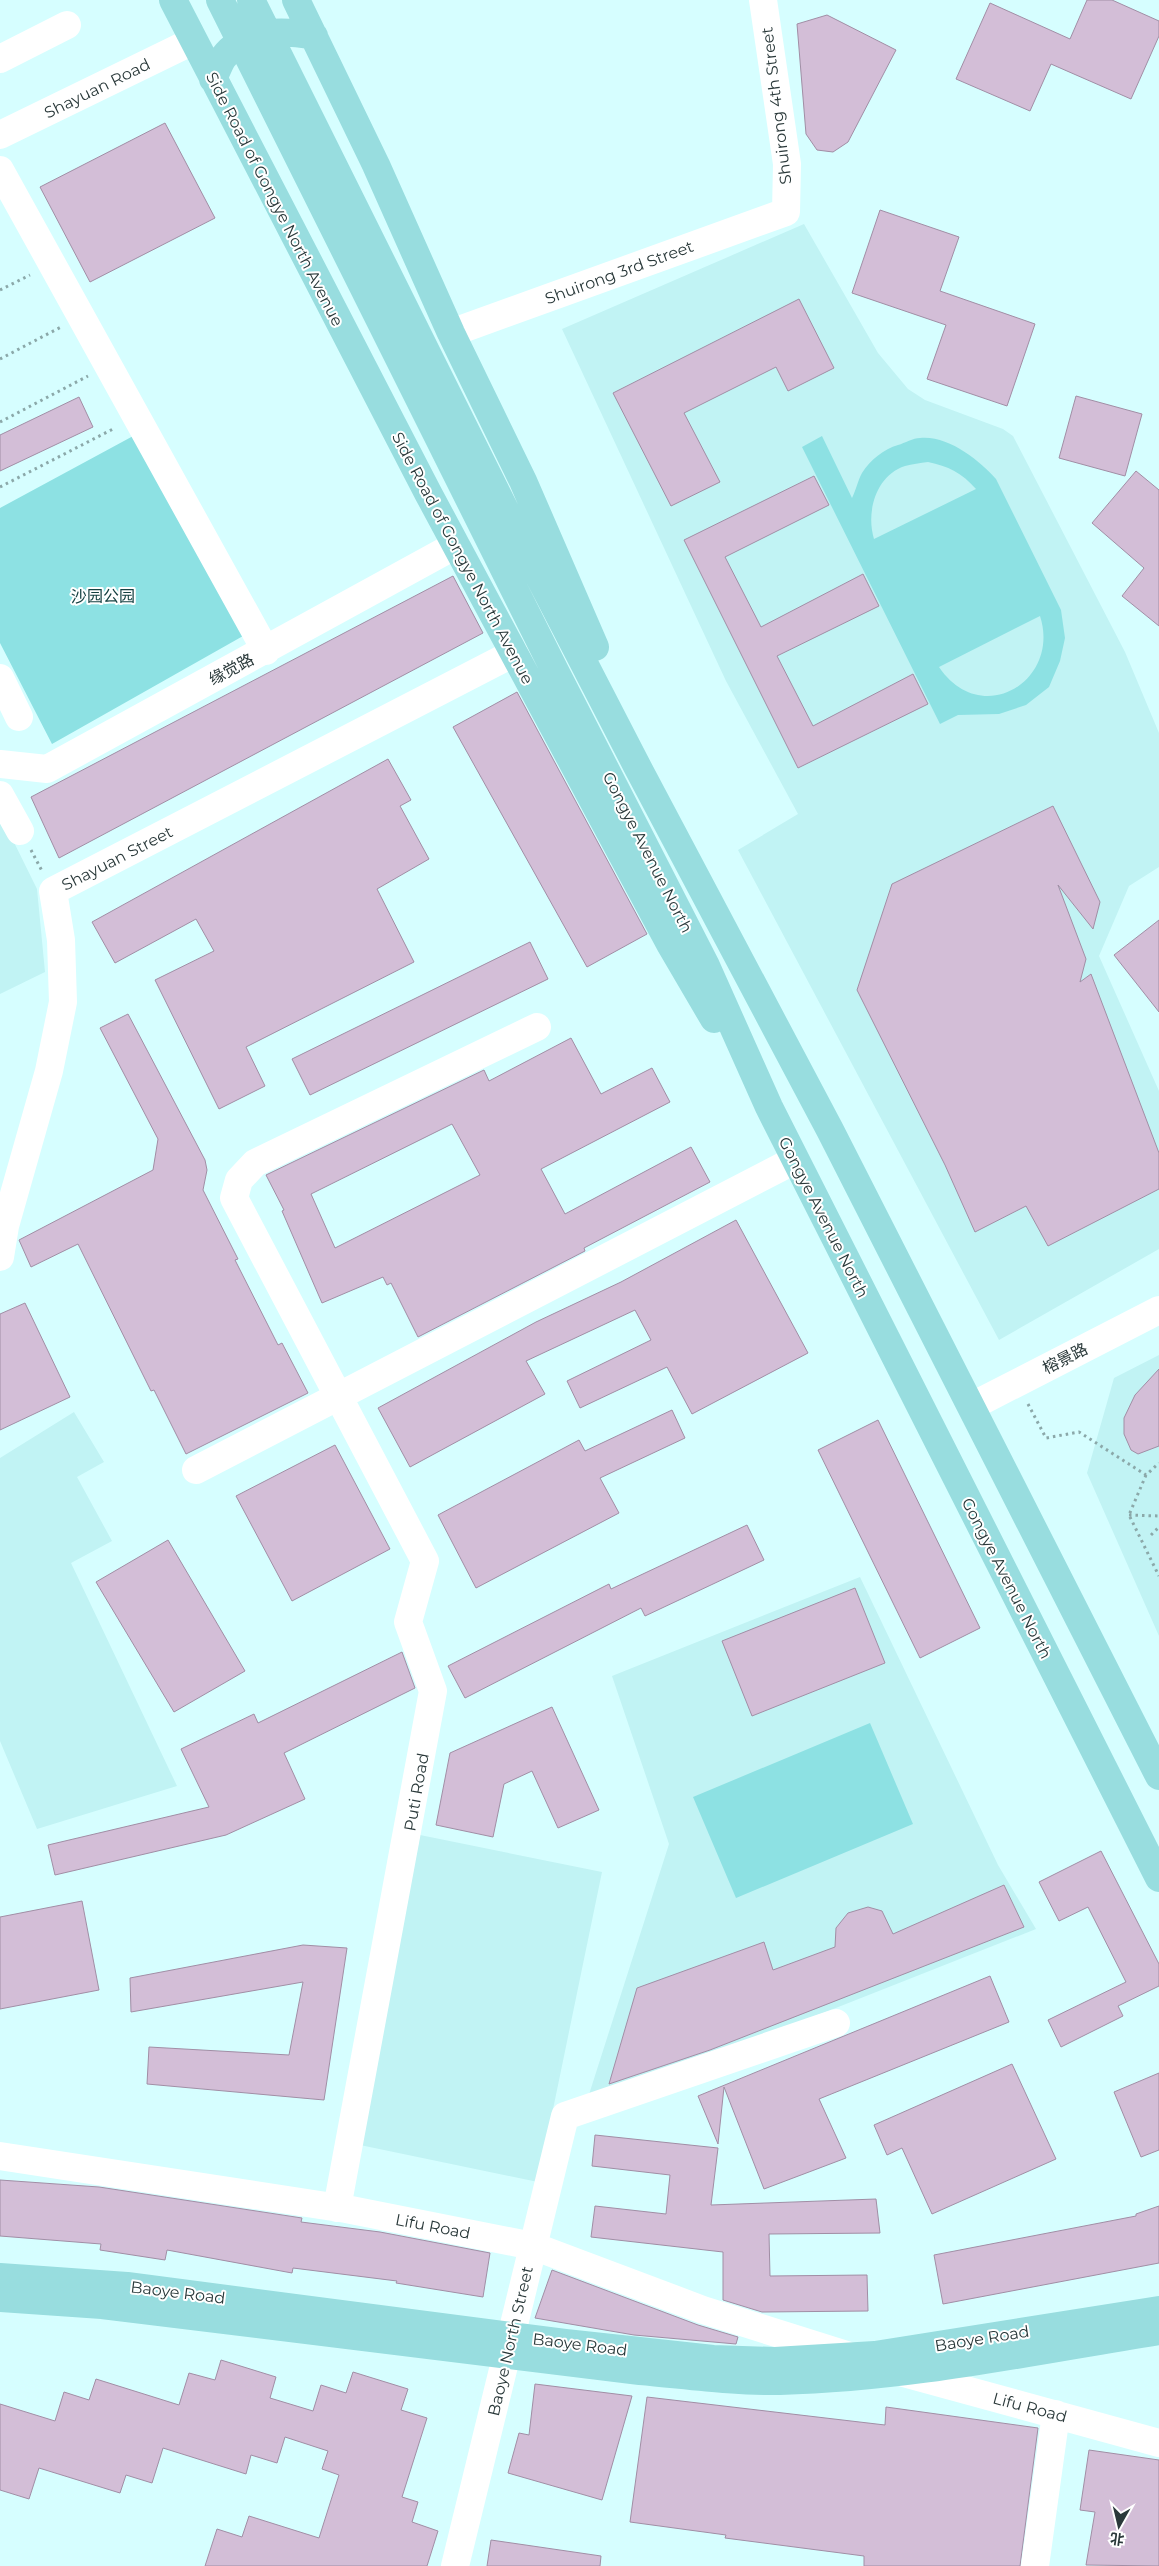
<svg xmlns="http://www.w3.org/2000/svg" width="1159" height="2566" font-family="Montserrat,'Noto Sans SC',sans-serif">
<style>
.built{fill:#c1f3f4}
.green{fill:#8de1e3;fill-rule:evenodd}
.building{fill:#d3bed7;stroke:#a18ea5;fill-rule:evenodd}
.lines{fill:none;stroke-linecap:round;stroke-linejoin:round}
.path{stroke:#8ba8a9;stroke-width:3;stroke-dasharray:2.5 4;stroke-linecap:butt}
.minor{stroke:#fff;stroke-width:28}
.major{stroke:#98dddf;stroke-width:28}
.labels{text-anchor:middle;stroke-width:4;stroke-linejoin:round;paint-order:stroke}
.street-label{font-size:16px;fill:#2a393a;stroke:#fff}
.park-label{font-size:16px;fill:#154142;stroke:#fff}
</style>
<rect width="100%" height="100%" fill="#d6feff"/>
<!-- built -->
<path class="built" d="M804 224 878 353 908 389 925 400 1003 429 1013 436 1125 652 1159 733V867L1129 886 1099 956 1159 1091V1249L999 1340 738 850 798 814 726 681 562 329Z
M0 814 37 889 45 972 0 994Z
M1159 1355V1636L1087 1473 1114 1378Z
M74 1412 104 1462 77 1477 112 1541 71 1563 177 1786 37 1829 0 1741V1458Z
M860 1577 998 1865 1036 1929 585 2107 669 1844 612 1676Z
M420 1835 602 1872 538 2182 360 2145Z"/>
<!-- green -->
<path class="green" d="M135 435 243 636 52 744 0 643V508Z
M822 436 852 498C856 490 858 480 862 473 870 460 884 449 898 445 905 443 913 438 920 438 948 435 979 460 996 479L1061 610 1065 638 1060 661 1049 687 1026 705 999 714 958 715 940 724 802 447ZM928 462C948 466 962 473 976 489L874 539C866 513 875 476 905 466 912 464 920 463 928 462ZM1040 616C1061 680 982 730 939 667Z
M870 1723 913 1824 736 1898 693 1797Z"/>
<!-- building -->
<path class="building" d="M1087 0H1112L1159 21V36L1131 99 1051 64 1030 111 956 79 990 3 1070 39Z
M827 15 896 50 848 142 833 152 817 150 806 134 797 24Z
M165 123 215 218 90 282 40 187Z
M880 210 959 237 940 291 1035 324 1007 406 927 379 946 325 852 293Z
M799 299 834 368 788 391 776 367 684 413 720 482 671 506 613 393Z
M1076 396 1142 414 1125 476 1059 458Z
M79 397 93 427 0 471V435Z
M1136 471 1159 490V626L1122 596 1144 568 1092 523Z
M814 476 829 505 725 557 761 627 863 574 879 606 777 656 813 726 913 674 928 704 798 768 684 540Z
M453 576 483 633 59 858 31 797Z
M517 692 647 934 587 967 453 727Z
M388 759 411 800 400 806 429 859 377 889 414 962 246 1047 265 1086 219 1109 155 980 214 951 196 919 115 963 92 922Z
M1053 806 1100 902 1093 929 1058 885 1086 959 1080 982 1091 974 1159 1153V1189L1048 1246 1026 1206 975 1232 945 1165 857 990 892 884Z
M1159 920V1012L1114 955Z
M530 942 548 979 310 1095 292 1059Z
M128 1014 205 1160 207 1170 203 1190 238 1259 235 1260 278 1345 282 1343 308 1393 186 1454 154 1390 151 1391 78 1244 31 1267 19 1240 153 1170 158 1139 100 1028Z
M571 1038 601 1094 652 1068 670 1102 541 1169 565 1214 691 1147 710 1182 584 1248 585 1251 418 1337 391 1283 387 1285 383 1277 322 1303 282 1211 284 1210 266 1175 484 1070 489 1081ZM452 1124 480 1175 335 1248 311 1194Z
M736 1220 808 1353 692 1414 667 1367 580 1408 567 1381 651 1340 635 1310 526 1361 545 1394 410 1467 378 1408 536 1322 621 1282Z
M25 1303 70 1397 0 1430V1314Z
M1159 1369V1446L1138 1454 1131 1450 1124 1434V1418L1135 1395Z
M672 1410 685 1438 600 1478 619 1513 476 1588 438 1515 579 1440 585 1451Z
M878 1420 980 1628 920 1658 818 1450Z
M335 1445 390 1549 292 1601 236 1496Z
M747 1525 764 1560 645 1616 641 1608 465 1698 448 1666 609 1584 611 1589Z
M168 1540 245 1671 174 1712 96 1582Z
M855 1588 885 1663 752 1716 722 1641Z
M402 1652 415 1688 284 1753 305 1799 226 1835 55 1875 48 1845 209 1807 181 1749 254 1714 258 1723Z
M552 1707 599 1810 558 1828 532 1771 504 1784 493 1837 436 1825 450 1753Z
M1101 1851 1159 1964V1986L1118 2006 1123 2016 1061 2047 1048 2020 1126 1982 1088 1907 1059 1921 1039 1882Z
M1004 1885 1024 1927 710 2050 609 2084 637 1988 764 1942 773 1970 835 1947 836 1928 848 1913 868 1907 882 1911 893 1934Z
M82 1901 99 1990 0 2009V1917Z
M303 1945 347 1948 324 2100 147 2084 149 2047 289 2055 303 1982 131 2012 130 1978Z
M990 1976 1009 2022 819 2099 846 2158 764 2189 724 2087 718 2144 698 2096Z
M1012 2064 1056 2159 932 2214 902 2148 887 2155 874 2125Z
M1159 2073V2150L1141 2157 1114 2092Z
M595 2135 718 2148 711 2205 876 2199 880 2233 769 2234 770 2276 867 2275 868 2311 762 2312 723 2300V2252L591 2237 595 2206 666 2214 670 2175 592 2166Z
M0 2180 99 2187 302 2218 301 2222 380 2232 490 2253 483 2297 396 2283 397 2281 293 2268 292 2273 167 2250 165 2260 100 2250 101 2244 0 2236Z
M1159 2206V2263L943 2304 934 2255 1136 2216V2214Z
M552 2270 698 2325 738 2337 736 2344 634 2335 535 2318Z
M221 2360 276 2377 270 2398 313 2411 321 2385 346 2393 353 2372 408 2389 401 2410 427 2418 402 2497 418 2502 412 2522 438 2531 427 2566H205L217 2529 242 2537 249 2516 319 2538 339 2475 322 2469 328 2451 285 2437 277 2463 251 2455 246 2474 163 2448 152 2483 126 2475 120 2493 39 2468 29 2499 0 2490V2404L55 2421 64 2392 89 2400 96 2379 179 2405 189 2373 215 2380Z
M535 2384 632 2396 602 2500 508 2473 519 2433 529 2435Z
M647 2397 885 2425 886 2407 1038 2428 1020 2566H864V2556L725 2538 726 2535 630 2522Z
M1089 2450 1159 2460V2566L1086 2565 1095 2512 1080 2510Z
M491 2540 601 2556 600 2566H487Z"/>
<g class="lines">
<!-- path -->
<path class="path" d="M0 290 30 275
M0 359 61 327
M0 422 88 376
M0 487 115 428
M31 850 42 871
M1028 1404 1046 1438 1079 1432 1146 1475 1159 1463
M1146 1475 1129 1515 1159 1576
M1129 1515 1159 1516
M1151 1535 1159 1527"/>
<!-- minor -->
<path class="minor" d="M0 59 67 25
M0 135 193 41
M0 170 266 651
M451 333 786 212 787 164 763 0
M0 678 19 717
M0 764 47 769 456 545
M0 795 20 831
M0 1257 5 1226 49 1071 63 1002 61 940 53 891 514 653
M972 1406 1159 1310
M196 1470 795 1160
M0 2156 346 2209 533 2246 703 2310 850 2356
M337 2208 433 1691 408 1622 425 1561 234 1198 239 1180 255 1163 537 1027
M900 2372 1159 2443
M455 2566 565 2116 836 2023
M1035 2566 1056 2414"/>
<!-- major -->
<path class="major" d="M173 0 428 493 670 944 714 1019
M220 0 555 671 706 966 769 1107 1159 1878
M251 0 511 522 637 766 830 1130 1159 1776
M296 0 376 165 451 333 523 481 595 647
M213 79C216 73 219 64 223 58 245 29 282 30 314 36
M0 2277 127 2286 565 2343 713 2359 775 2361 875 2355 1159 2310
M0 2298 102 2305 640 2371C686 2375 733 2382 780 2381 907 2378 1033 2351 1159 2331"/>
</g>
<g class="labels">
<!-- street labels -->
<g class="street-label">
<text transform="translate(97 88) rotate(-26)" y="6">Shayuan Road</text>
<text transform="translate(776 106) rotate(-97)" y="6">Shuirong 4th Street</text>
<text transform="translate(275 199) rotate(63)" y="6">Side Road of Gongye North Avenue</text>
<text transform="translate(619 272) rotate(-20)" y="6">Shuirong 3rd Street</text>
<text transform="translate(463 558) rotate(62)" y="6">Side Road of Gongye North Avenue</text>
<text transform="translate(231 669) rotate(-28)" y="6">缘觉路</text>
<text transform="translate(648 852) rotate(63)" y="6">Gongye Avenue North</text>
<text transform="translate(117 858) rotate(-27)" y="6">Shayuan Street</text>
<text transform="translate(824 1217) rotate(63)" y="6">Gongye Avenue North</text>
<text transform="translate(1065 1358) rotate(-27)" y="6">榕景路</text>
<text transform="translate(1007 1578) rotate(63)" y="6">Gongye Avenue North</text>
<text transform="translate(416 1792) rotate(-80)" y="6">Puti Road</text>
<text transform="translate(433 2226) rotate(11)" y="6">Lifu Road</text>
<text transform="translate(178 2292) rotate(7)" y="6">Baoye Road</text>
<text transform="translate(982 2338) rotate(-9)" y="6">Baoye Road</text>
<text transform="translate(510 2341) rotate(-77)" y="6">Baoye North Street</text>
<text transform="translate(580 2344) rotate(7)" y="6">Baoye Road</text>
<text transform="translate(1030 2407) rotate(15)" y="6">Lifu Road</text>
</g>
<!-- park labels -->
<g class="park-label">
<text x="103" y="602">沙园公园</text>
</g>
</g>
<!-- north arrow -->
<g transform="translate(1119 2526) rotate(188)" stroke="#ffffff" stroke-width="4" paint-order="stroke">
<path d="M0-4L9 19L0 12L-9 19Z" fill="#2a393a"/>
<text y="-8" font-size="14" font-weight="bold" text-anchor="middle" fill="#2a393a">北</text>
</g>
</svg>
